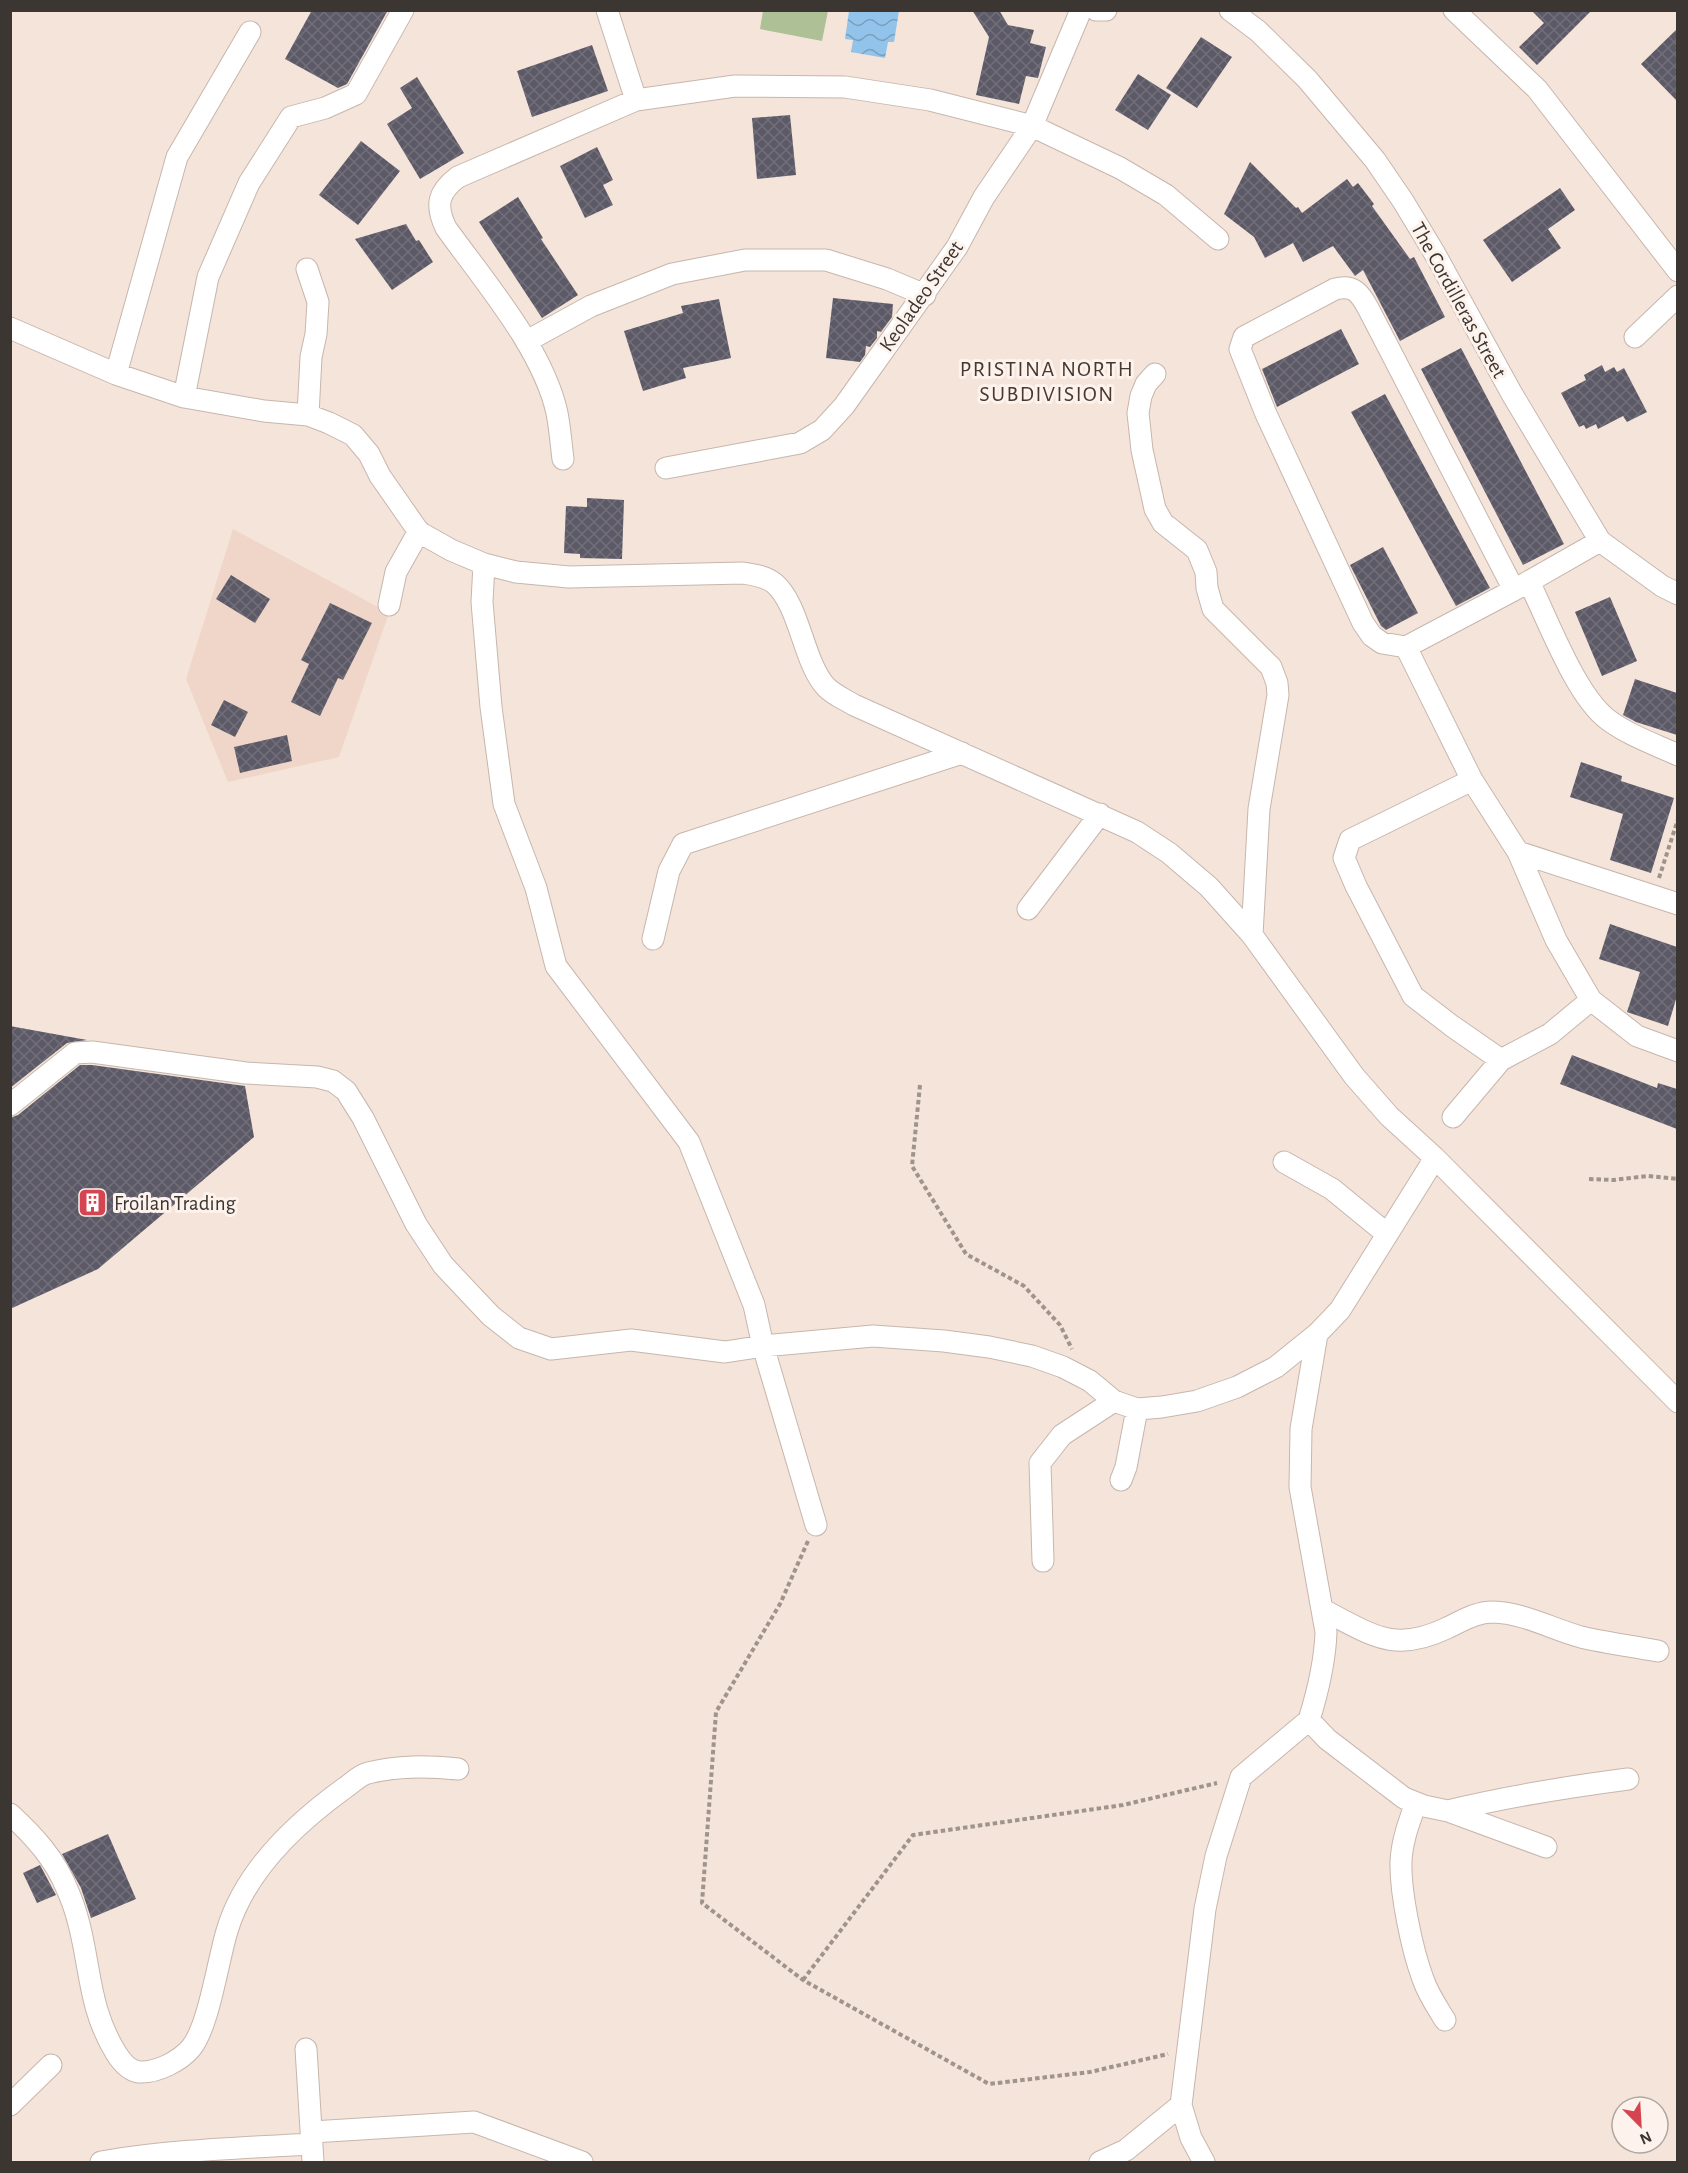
<svg xmlns="http://www.w3.org/2000/svg" width="1688" height="2173" font-family="'Alegreya Sans',sans-serif">
<style>
.built{fill:#efd6c8}
.green{fill:#aec096}
.water{fill:url(#water-waves)}
.building{fill:url(#building-cross-hatch)}
.lines{fill:none;stroke-linecap:round;stroke-linejoin:round}
.minor-casing{stroke:#c7b6ac;stroke-width:23}
.path{stroke:#9f948c;stroke-width:4;stroke-dasharray:4.5 3;stroke-linecap:butt}
.minor{stroke:#fff;stroke-width:21}
.labels{text-anchor:middle;stroke-width:6;stroke-linejoin:round;paint-order:stroke}
.street-label{font-size:21px;fill:#3c3632;stroke:#fdf2ec}
.poi-label{font-size:21px;fill:#3c3632;stroke:#fdf2ec;text-anchor:start}
.neighbourhood-label{font-size:22px;letter-spacing:1.5px;fill:#463931;stroke:#fdf2ec}
</style>
<defs>
<pattern id="water-waves" width="16" height="10" patternUnits="userSpaceOnUse" patternTransform="scale(1.5)"><rect width="16" height="10" fill="#92c3ea"/><path d="M0 5q4-4 8 0t8 0" fill="none" stroke="#789fbe"/></pattern>
<pattern id="building-cross-hatch" width="8" height="8" patternUnits="userSpaceOnUse" patternTransform="scale(1.5)"><rect width="8" height="8" fill="#5d5a68"/><path d="M0 0l8 8M0 8l8-8" fill="none" stroke="#726f7a"/></pattern>
</defs>
<rect width="100%" height="100%" fill="#f5e4d9"/>
<!-- built -->
<path class="built" d="M233 529 389 613 339 757 228 782 186 679Z"/>
<!-- green -->
<path class="green" d="M763 11H828L822 41 760 29Z"/>
<!-- water -->
<path class="water" d="M849 11H899L894 42H888L885 58 851 52 853 40 845 39Z"/>
<!-- building -->
<path class="building" d="M312 10H388L347 84 338 88 285 59Z
M972 10H999L1008 25 1034 30 1030 43 1046 47 1038 78 1026 76 1019 104 976 95 989 37Z
M1531 10H1592L1537 65 1519 47 1544 23Z
M1677 29V101L1641 64Z
M1201 37 1232 57 1197 108 1166 88Z
M592 45 608 91 532 117 517 71Z
M1138 74 1171 95 1148 130 1115 110Z
M417 77 464 153 420 179 387 124 412 108 400 88Z
M790 115 796 175 757 179 752 118Z
M361 141 400 171 358 225 319 195Z
M597 147 613 180 603 185 613 205 585 218 560 166Z
M1250 162 1296 208 1298 207 1302 213 1347 179 1353 187 1358 183 1374 204 1372 206 1410 259 1414 257 1445 317 1400 341 1363 270 1355 276 1333 246 1303 262 1293 243 1265 258 1254 237 1224 214Z
M1560 188 1575 210 1548 229 1561 248 1512 282 1483 240Z
M518 197 543 238 541 239 578 295 542 318 479 222Z
M406 224 416 241 419 240 433 262 392 290 355 239Z
M833 298 893 304 892 317 881 332 877 331V338L870 347 866 346 865 355 860 362 826 358Z
M719 299 731 358 683 368 686 378 643 391 624 331 683 313 681 306Z
M1341 329 1359 364 1277 407 1262 369Z
M1461 348 1564 544 1523 565 1421 369Z
M1602 365 1605 372 1614 367 1617 372 1624 368 1647 412 1627 422 1623 416 1598 429 1596 424 1586 429 1584 425 1579 427 1561 393 1586 380 1584 375Z
M1385 394 1490 588 1456 606 1351 412Z
M587 498 624 500 622 559 580 558V554L564 553 566 506 587 507Z
M1383 547 1418 613 1386 630 1381 626 1350 565Z
M231 575 270 599 255 623 216 599Z
M1610 597 1637 661 1602 676 1575 612Z
M330 603 372 623 343 680 338 678 320 716 291 702 309 664 301 660Z
M1635 679 1677 693V735L1636 722 1623 715Z
M224 700 248 712 235 737 211 725Z
M287 735 292 761 240 773 234 747Z
M1581 762 1622 776 1621 781 1674 798 1651 873 1610 860 1623 814 1570 797Z
M1610 924 1677 947V996L1668 1026 1627 1012 1640 972 1599 959Z
M10 1026 87 1040 67 1043 10 1088Z
M1572 1055 1657 1088 1658 1083 1677 1089V1129L1560 1084Z
M80 1065H92L245 1086 254 1137 98 1269 10 1309V1118L18 1115Z
M108 1834 136 1899 91 1918 81 1888 62 1854Z
M40 1865 56 1895 37 1903 23 1873Z"/>
<g class="lines">
<defs>
<path id="minor" d="M607 10 636 100
M1096 10H1106
M1230 10 1258 31 1307 79 1375 160 1403 201 1435 254 1512 394 1600 541 1662 586 1678 594
M1454 10 1537 89 1678 271
M307 269 318 302 316 334 311 357 308 415
M10 328 116 374 184 397 264 411 308 415 329 423 353 435 369 454 380 476 419 532 451 550 484 564 516 572 569 577 743 573C754 575 765 576 774 583 800 605 803 662 826 687 834 695 844 699 854 705L1137 832 1169 853 1209 887 1252 935 1354 1076 1389 1116 1435 1158 1678 1402
M1635 337 1678 296
M527 341 591 306 672 274 745 260H826L887 279 925 295
M116 374 177 157 250 32
M1155 374 1146 384 1141 396 1138 413 1142 450 1155 509 1163 523 1197 550 1206 572 1207 588 1213 609 1271 667 1277 683 1278 695 1259 809 1252 935
M184 397 208 277 249 183 291 117 325 108 356 94 403 10
M563 459C561 444 560 428 557 413 543 349 484 281 446 228 435 205 438 192 458 177L636 100 735 86 845 87 930 100 1032 126 1120 168 1166 195 1218 239
M666 468 800 443 822 430 844 406 957 247 984 197 1032 126 1081 10
M484 564 482 602 491 707 504 804 536 888 556 966 689 1142 754 1305 763 1346 816 1525
M1529 582C1548 620 1575 694 1607 719 1628 735 1654 744 1678 755
M1514 590 1368 308C1360 293 1353 284 1335 289L1244 337 1240 349 1266 414 1363 623 1372 636 1382 643 1406 647 1514 590 1600 541
M389 605 396 572 419 531
M1406 647 1472 780 1518 852 1556 940 1591 1000 1637 1036 1678 1051
M1472 780 1350 840 1344 858 1356 886 1413 996 1452 1026 1501 1060
M1518 852 1678 904
M1028 909 1100 814
M653 939 669 871 683 844 962 753
M10 1105 75 1053 92 1052 246 1073 317 1077 333 1081 346 1091 363 1118 416 1224 443 1265 491 1316 519 1338 551 1349 631 1340 725 1352 763 1346 873 1336 944 1341 989 1347 1032 1356 1063 1367 1090 1381 1114 1401 1137 1409 1162 1407 1197 1401 1237 1387 1276 1367 1317 1334 1340 1310 1435 1158
M1453 1117 1501 1060 1550 1034 1591 1000
M1284 1162 1332 1189 1387 1234
M1317 1334 1301 1429 1300 1487 1326 1632C1325 1663 1318 1691 1309 1720L1327 1739 1404 1798 1424 1806 1448 1811 1546 1847
M1121 1480 1126 1467 1137 1409
M1043 1561 1040 1463 1062 1435 1114 1401
M1323 1610C1371 1634 1393 1654 1447 1628 1462 1621 1475 1612 1493 1612 1524 1613 1552 1629 1581 1637 1606 1643 1632 1646 1658 1651
M1416 1803C1409 1822 1402 1841 1401 1861 1400 1892 1412 1950 1423 1979 1428 1994 1437 2007 1445 2020
M1448 1811C1508 1796 1567 1787 1628 1779
M10 1814C34 1836 55 1859 67 1889 72 1900 76 1912 79 1924 91 1971 89 2009 116 2053 121 2061 129 2071 139 2072 157 2073 180 2061 191 2048 209 2026 218 1960 227 1931 244 1873 294 1825 342 1790 350 1785 359 1775 368 1773 398 1765 428 1766 458 1769
M306 2049 313 2162
M10 2105 51 2065
M312 2132 474 2122 582 2162
M101 2162C170 2150 241 2148 312 2144
M1100 2162 1126 2150 1181 2105
M1204 2162 1191 2138 1181 2105 1205 1909 1216 1856 1241 1777 1309 1720"/>
</defs>
<!-- minor casing -->
<use href="#minor" class="minor-casing"/>
<!-- path -->
<path class="path" d="M1659 878 1678 819
M920 1085 912 1166 966 1254 1024 1286 1060 1325 1072 1349
M1589 1179 1613 1180 1648 1176 1678 1179
M808 1541 780 1604 716 1712 702 1903 803 1980 989 2084 1090 2072 1168 2054
M803 1980 913 1835 1123 1805 1217 1783"/>
<!-- minor -->
<use href="#minor" class="minor"/>
</g>
<!-- icons -->
<defs>
<symbol id="building-square" viewBox="-11 -11 22 22"><rect x="-9" y="-9" width="18" height="18" rx="4" fill="#d54451" stroke="#fdf2ec"/><path d="M-4-6H4V6H1V3H-1V6H-4ZM-2.5-4.3h1.7v1.8h-1.7ZM.8-4.3h1.7v1.8H.8ZM-2.5-1h1.7V.8h-1.7ZM.8-1h1.7V.8H.8Z" fill="#fff"/></symbol>
</defs>
<g fill-rule="evenodd">
<use href="#building-square" x="76" y="1186" width="33" height="33"/>
</g>
<g class="labels">
<!-- street labels -->
<g class="street-label">
<text transform="translate(921 296) rotate(-55)" y="7">Keoladeo Street</text>
<text transform="translate(1459 300) rotate(61)" y="7">The Cordilleras Street</text>
</g>
<!-- poi labels -->
<g class="poi-label">
<text x="114" y="1210">Froilan Trading</text>
</g>
<!-- neighbourhood labels -->
<g class="neighbourhood-label">
<text x="1047" y="376">PRISTINA NORTH<tspan x="1047" dy="25">SUBDIVISION</tspan></text>
</g>
</g>
<!-- border -->
<rect width="1688" height="2173" fill="none" stroke="#3c3632" stroke-width="24"/>
<!-- north arrow -->
<g transform="translate(1640 2125) rotate(156)"><circle r="28" fill="#fdf2ec" stroke="#b0a7a2" stroke-width="1.5"/>
<path d="M0-4.5L10 22L0 15L-10 22Z" fill="#d54451"/>
<text y="-9" font-size="16" font-weight="bold" text-anchor="middle" fill="#3c3632">N</text>
</g>
</svg>
